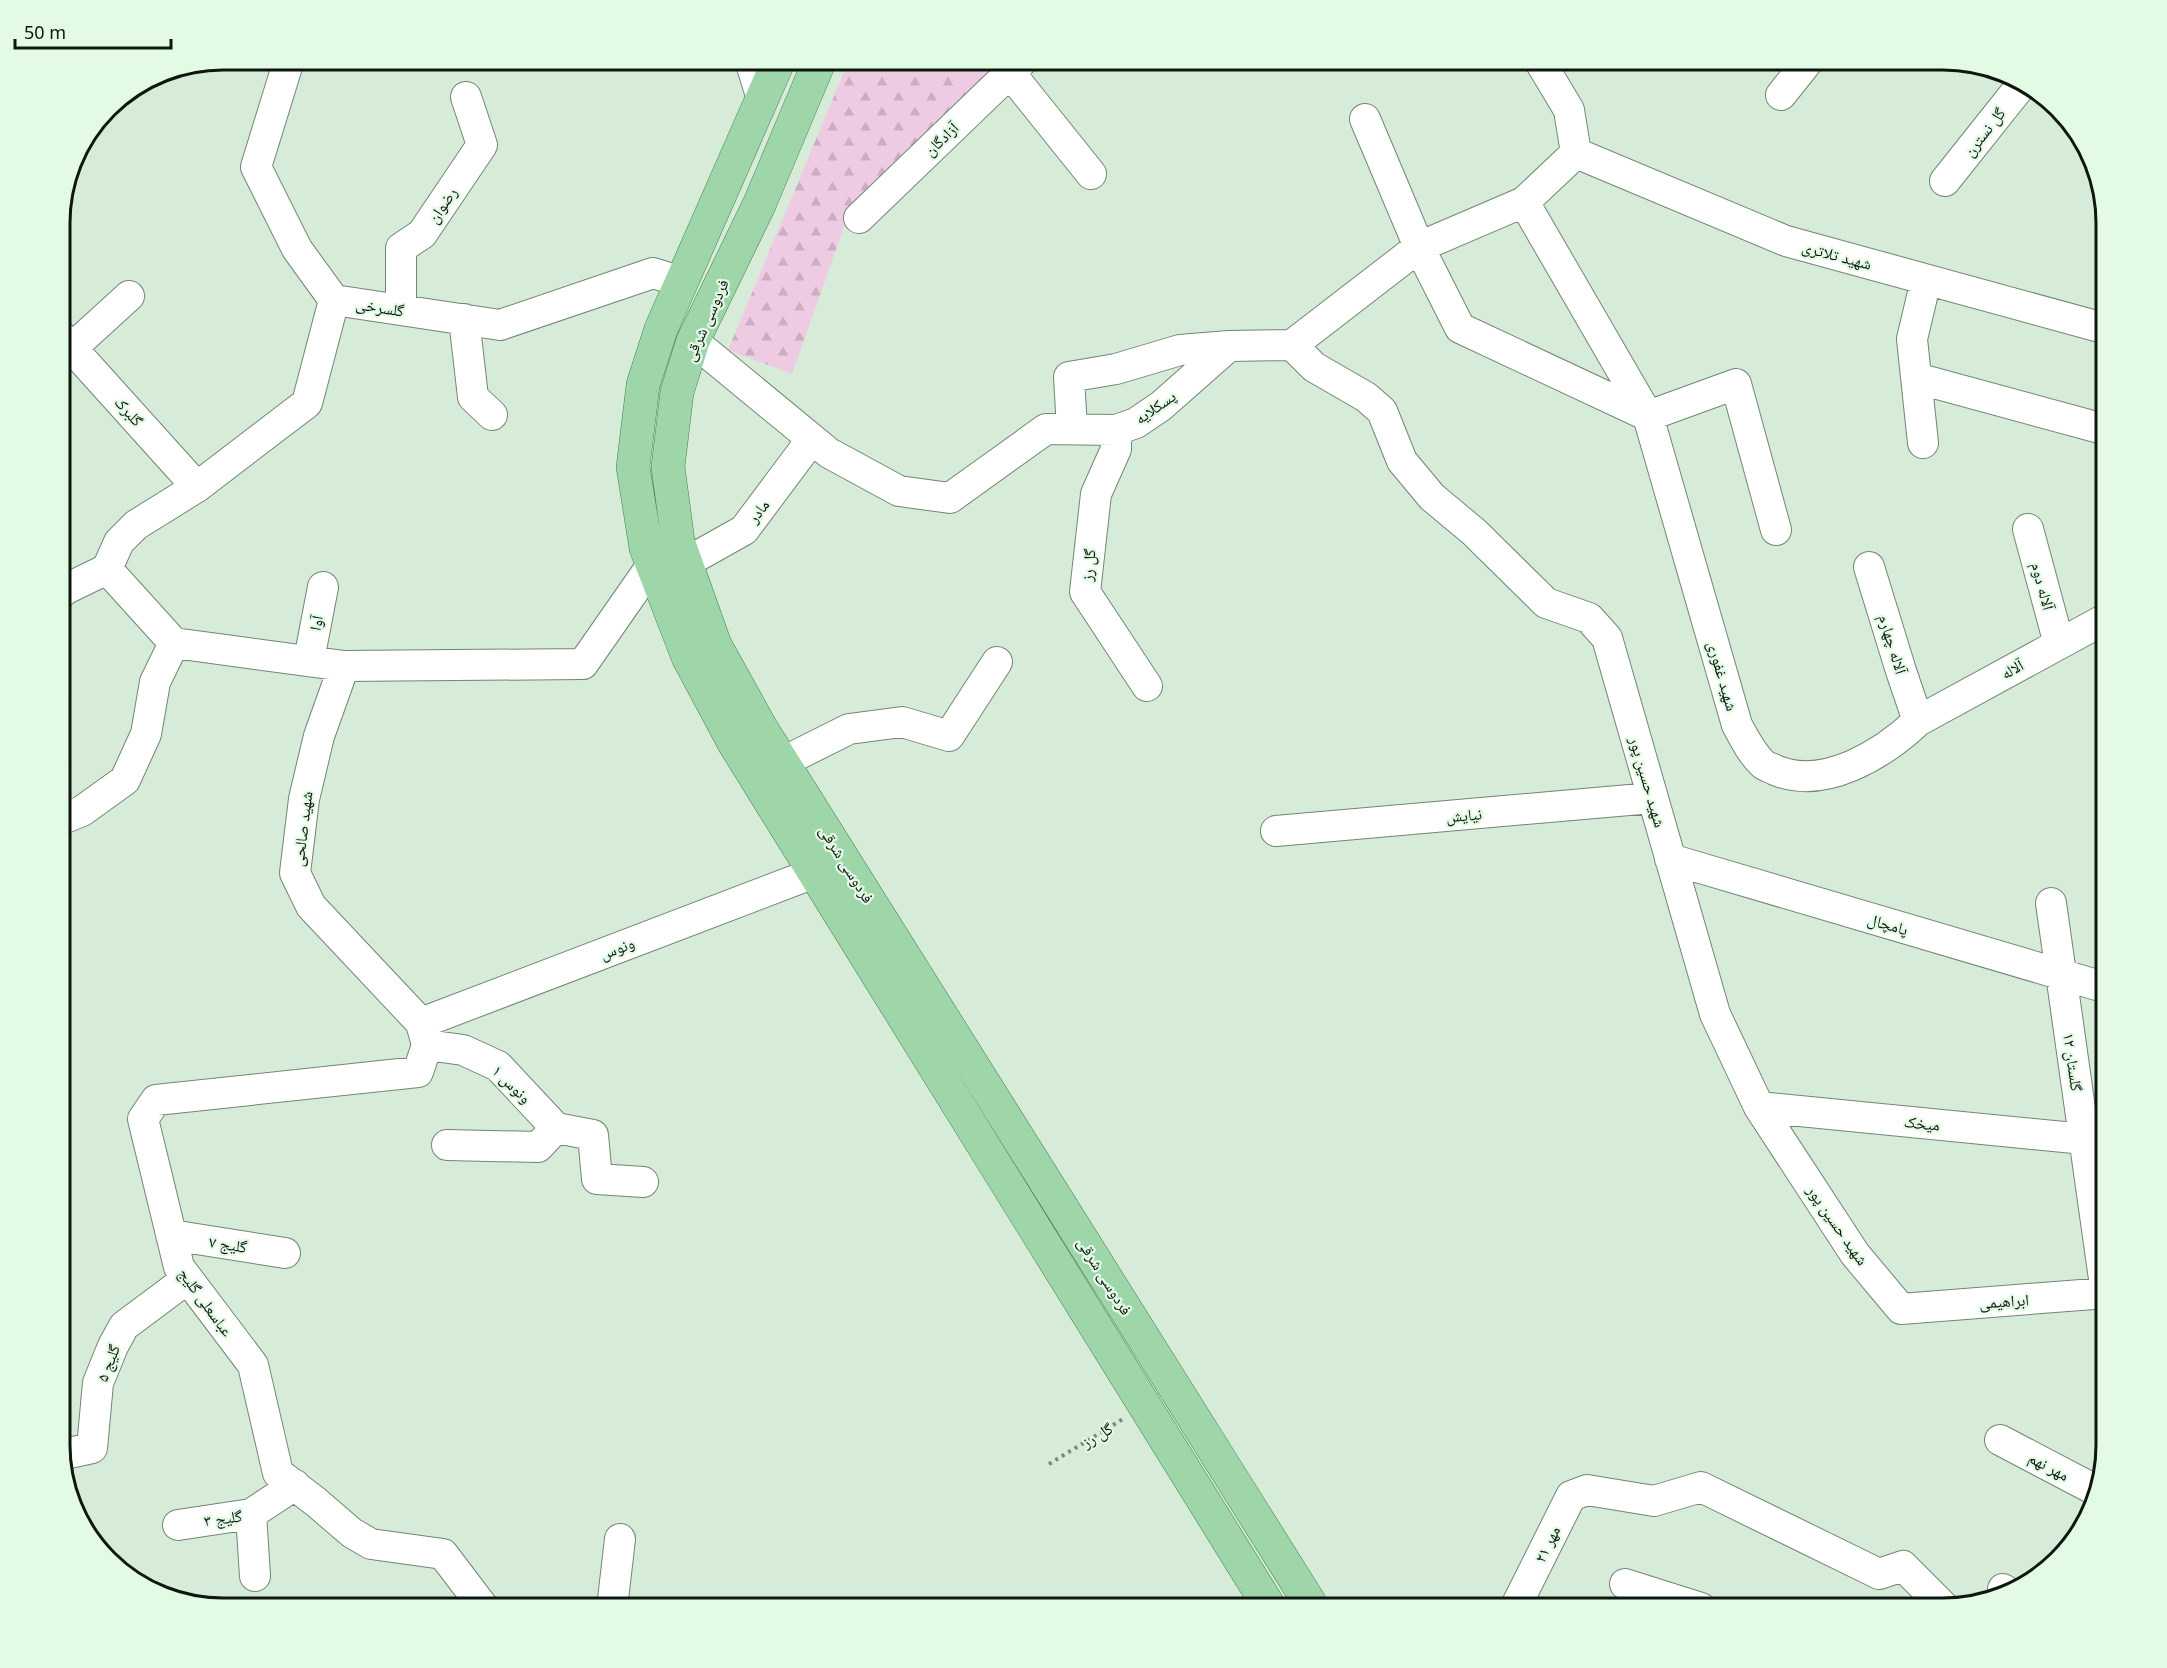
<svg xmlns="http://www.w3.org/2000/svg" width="2167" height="1668" font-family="'Noto Sans','Noto Naskh Arabic',sans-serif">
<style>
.forest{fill:url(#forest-firs)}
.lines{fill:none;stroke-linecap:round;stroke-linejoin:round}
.minor-casing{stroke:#718673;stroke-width:32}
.major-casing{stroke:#42804e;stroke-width:34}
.path{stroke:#7a8a7c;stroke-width:4;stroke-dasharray:3 4.5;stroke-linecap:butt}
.minor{stroke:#fff;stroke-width:30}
.major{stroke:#9ed5a9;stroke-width:33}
.labels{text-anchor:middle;stroke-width:4.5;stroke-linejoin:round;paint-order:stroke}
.street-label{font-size:16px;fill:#0f1610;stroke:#e3fae5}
.rim{fill:none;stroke:#0f1610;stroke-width:3}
</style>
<defs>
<pattern id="forest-firs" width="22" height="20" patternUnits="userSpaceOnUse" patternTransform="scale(1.5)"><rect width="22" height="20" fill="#eecbe2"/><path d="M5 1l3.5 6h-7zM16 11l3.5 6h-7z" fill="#cbaec1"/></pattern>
</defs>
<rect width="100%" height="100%" fill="#d6ecd8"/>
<!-- forest -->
<path class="forest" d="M849 60H1001L984 82 848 216 792 374 728 350Z"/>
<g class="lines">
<defs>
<path id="minor" d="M289 60 256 167 297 249 334 300 500 325 653 273 682 282
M750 60 762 99
M1539 60 1569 110 1576 153
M1010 73 1091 174
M1781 95 1809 60
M1365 119 1419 247 1460 328 1648 416 1736 384 1776 530
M1576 153 1786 241 2107 329
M1945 181 2023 83
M1524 202 1648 416 1737 725C1744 738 1752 754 1763 764 1766 767 1772 768 1775 770 1824 791 1883 754 1918 721L2107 618
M859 218 1023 60
M401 310V248L422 234 482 145 466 97
M464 319 473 397 492 415
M60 335 197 487
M693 341 829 453 899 491 950 498 1046 429 1116 430 1136 423 1161 406 1229 346 1292 345 1419 247 1524 202 1576 153
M1292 345 1314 367 1366 397 1382 411 1402 461 1432 497 1474 532 1546 603 1589 618 1607 638 1715 1014 1759 1107 1855 1254 1901 1309 2107 1293
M72 348 129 296
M1916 378 2107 430
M1072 429 1069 377 1116 369 1180 350 1229 346
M1116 430V449L1096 494 1085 592 1147 686
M1923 443 1912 339 1926 280
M2028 529 2059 644
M685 563 744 530 812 439
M1869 567 1901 671 1918 721
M107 569 174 643 344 666 583 664 652 565
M60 594 66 589 107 569 119 542 136 525 197 487 307 403 334 300
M309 660 323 587
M344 666 319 736 304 799 295 873 311 906 421 1023 427 1045 418 1072 156 1100 143 1119 179 1267 253 1365 278 1473 316 1502 352 1533 371 1544 443 1554 484 1608
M783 762 849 729 902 722 949 736 997 662
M60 820 82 811 125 780 146 734 155 682 174 643
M1276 831 1652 798
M1670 859 2107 988
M2051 903 2106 1293
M421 1023 814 873
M427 1045 463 1050 498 1066 556 1128 593 1135 597 1179 643 1182
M1759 1107 2084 1139
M447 1145 538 1147 556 1128
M171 1235 285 1253
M2000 1440 2099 1492
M60 1455 92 1448 98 1383 113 1346 124 1326 187 1279
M251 1514 255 1576
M178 1525 251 1514 295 1485
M1625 1584 1701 1608
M2003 1589 2009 1593
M612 1608 620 1539
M1515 1608 1571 1496 1587 1490 1654 1501 1701 1487 1879 1574 1903 1566 1945 1608"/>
<path id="major" d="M779 60 661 329 643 385 633 467 646 548 688 657 734 743 1270 1608
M820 60 759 205 693 341 677 392 668 467 678 541 715 645 761 728 1313 1608"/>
</defs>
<!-- minor casing -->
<use href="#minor" class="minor-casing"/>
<!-- major casing -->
<use href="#major" class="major-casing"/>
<!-- path -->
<path class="path" d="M1049 1464 1123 1419"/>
<!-- minor -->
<use href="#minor" class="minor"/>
<!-- major -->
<use href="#major" class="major"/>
</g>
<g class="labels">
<!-- street labels -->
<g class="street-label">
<text transform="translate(1984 132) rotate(-52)" y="6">گل نسترن</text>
<text transform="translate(941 139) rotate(-44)" y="6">آزادگان</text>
<text transform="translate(442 205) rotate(-56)" y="6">رضوان</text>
<text transform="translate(1837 255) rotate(15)" y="6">شهید تلاتری</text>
<text transform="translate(380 307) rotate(9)" y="6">گلسرخی</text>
<text transform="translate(706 320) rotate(-66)" y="6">فردوسی شرقی</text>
<text transform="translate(1155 407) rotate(-35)" y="6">پسکلایه</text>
<text transform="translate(129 411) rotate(48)" y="6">گلبرک</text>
<text transform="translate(758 511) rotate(-53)" y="6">مادر</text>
<text transform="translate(1088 565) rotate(-84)" y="6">گل رز</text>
<text transform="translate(2043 586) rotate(75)" y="6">آلاله دوم</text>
<text transform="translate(316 623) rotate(-79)" y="6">آوا</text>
<text transform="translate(1893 644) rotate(73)" y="6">آلاله چهارم</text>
<text transform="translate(2012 669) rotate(-29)" y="6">آلاله</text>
<text transform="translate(1723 676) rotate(74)" y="6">شهید غفوری</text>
<text transform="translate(1648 782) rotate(74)" y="6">شهید حسین پور</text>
<text transform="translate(1464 815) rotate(-5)" y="6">نیایش</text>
<text transform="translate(302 829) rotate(-83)" y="6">شهید صالحی</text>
<text transform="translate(847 864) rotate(58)" y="6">فردوسی شرقی</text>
<text transform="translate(1888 924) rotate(16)" y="6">پامچال</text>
<text transform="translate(617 948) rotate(-21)" y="6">ونوس</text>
<text transform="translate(2073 1062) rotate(82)" y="6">گلستان ۱۲</text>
<text transform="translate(512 1084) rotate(44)" y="6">ونوس ۱</text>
<text transform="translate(1922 1123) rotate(6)" y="6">میخک</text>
<text transform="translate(1838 1225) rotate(55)" y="6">شهید حسین پور</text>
<text transform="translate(228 1244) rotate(9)" y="6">گلیج ۷</text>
<text transform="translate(1105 1276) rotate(58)" y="6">فردوسی شرقی</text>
<text transform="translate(2004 1301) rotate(-4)" y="6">ابراهیمی</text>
<text transform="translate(206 1302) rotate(54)" y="6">عباسعلی گلیج</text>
<text transform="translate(108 1363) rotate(-69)" y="6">گلیج ۵</text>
<text transform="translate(1097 1435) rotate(-31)" y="6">گل رز</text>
<text transform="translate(2049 1466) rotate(28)" y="6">مهر نهم</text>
<text transform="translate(223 1518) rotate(-8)" y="6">گلیج ۳</text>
<text transform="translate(1547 1544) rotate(-64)" y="6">مهر ۲۱</text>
</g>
</g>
<!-- crop -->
<path d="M0 0H2167V1668H0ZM223 70H1943A153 153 0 0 1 2096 223V1445A153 153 0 0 1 1943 1598H223A153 153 0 0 1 70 1445V223A153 153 0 0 1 223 70Z" fill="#e3fae5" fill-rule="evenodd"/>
<path class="rim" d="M223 70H1943A153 153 0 0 1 2096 223V1445A153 153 0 0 1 1943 1598H223A153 153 0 0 1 70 1445V223A153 153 0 0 1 223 70Z"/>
<!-- scale -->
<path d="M15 39v9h156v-9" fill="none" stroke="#0f1610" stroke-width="3"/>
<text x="24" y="39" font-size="18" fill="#0f1610" stroke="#e3fae5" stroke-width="4.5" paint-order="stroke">50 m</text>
</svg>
